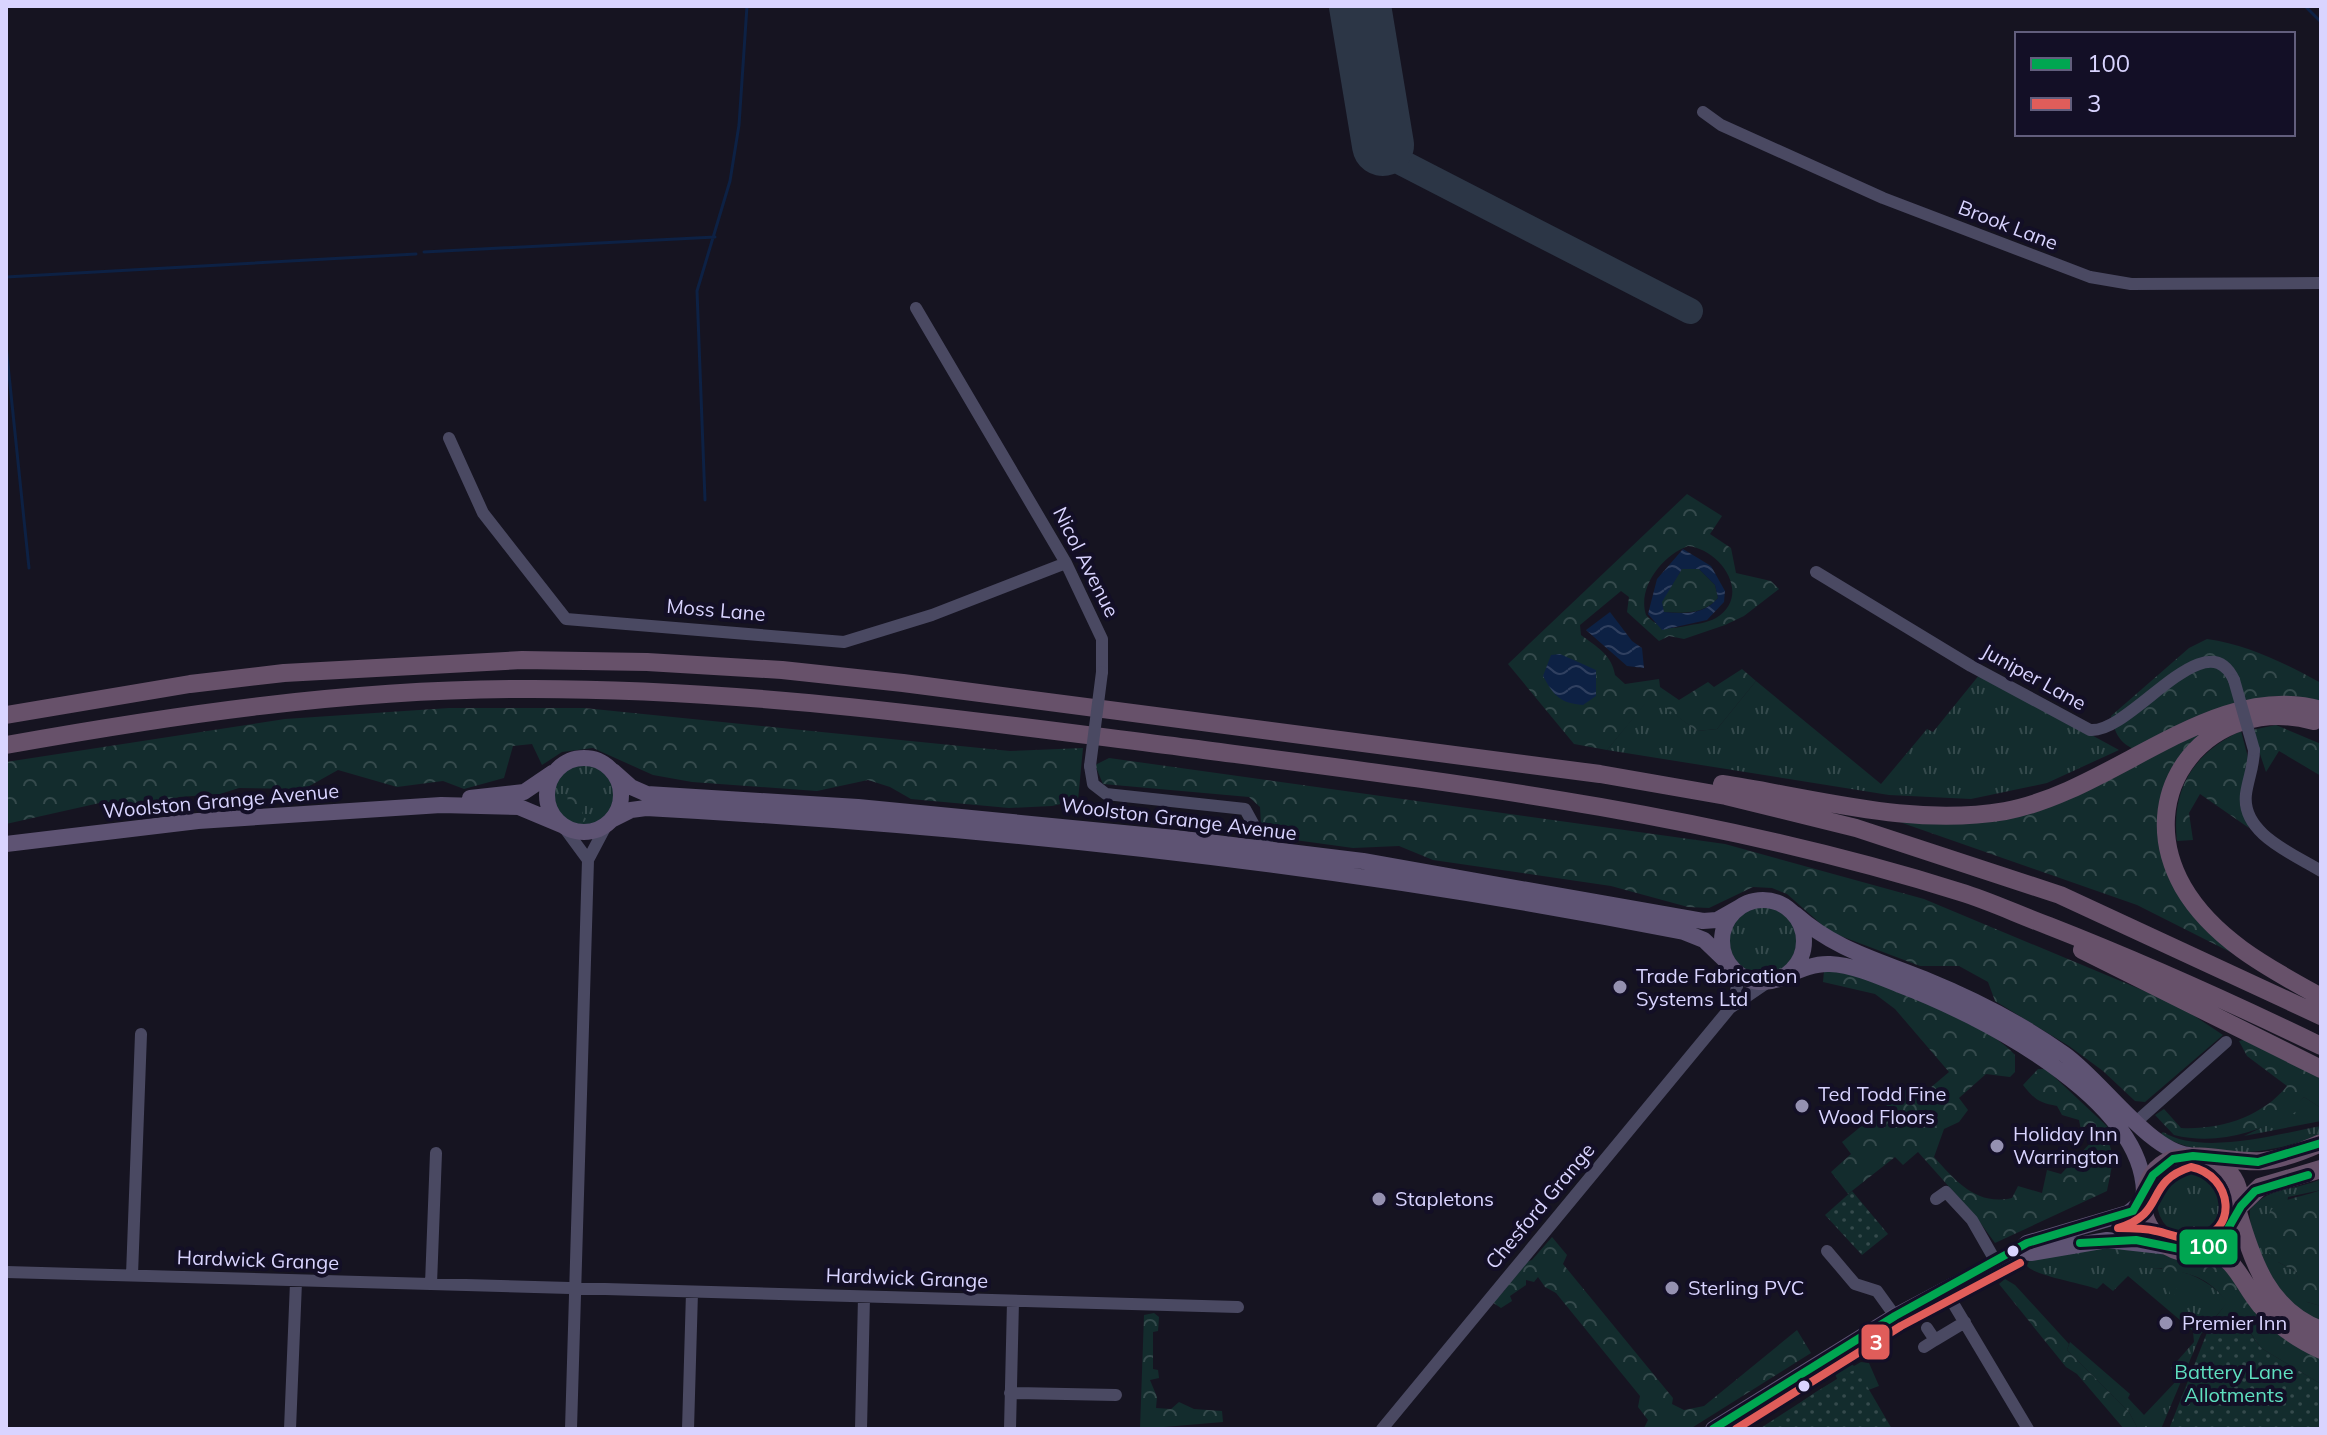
<svg xmlns="http://www.w3.org/2000/svg" width="2327" height="1435" font-family="Mulish,sans-serif">
<style>
.grass{fill:url(#grass-tufts)}
.forest{fill:url(#forest-crowns);fill-rule:evenodd}
.park{fill:url(#park-dots)}
.water{fill:url(#water-waves);fill-rule:evenodd}
.lines{fill:none;stroke-linecap:round;stroke-linejoin:round}
.stream{stroke:#0d2144;stroke-width:3}
.taxiway{stroke:#2c3646;stroke-width:26}
.runway{stroke:#2c3646;stroke-width:62}
.minor{stroke:#4a4962;stroke-width:12}
.major{stroke:#5e5373;stroke-width:16}
.highway{stroke:#67516a;stroke-width:18}
.minor-bridge{stroke:#4a4962;stroke-width:12}
.bus-1-casing{stroke:#130f26;stroke-width:14}
.bus-2-casing{stroke:#130f26;stroke-width:14}
.bus-1{stroke:#00a651;stroke-width:8}
.bus-2{stroke:#e05d5a;stroke-width:8}
.poi-dot{fill:#9591b1;stroke:#130f26;stroke-width:3}
.bus-dot{fill:#d9d4ff;stroke:#130f26;stroke-width:3}
.labels{text-anchor:middle;stroke-width:8;stroke-linejoin:round;paint-order:stroke}
.street-label{font-size:20px;fill:#d9d4ff;stroke:#130f26}
.poi-label{font-size:20px;fill:#d9d4ff;stroke:#130f26;text-anchor:start}
.park-label{font-size:20px;fill:#5fe0c0;stroke:#130f26}
.line-badge{stroke:#130f26;stroke-width:3}
.badge-label{font-size:22px;text-anchor:middle;font-weight:bold;fill:#fff}
</style>
<defs>
<pattern id="grass-tufts" width="24" height="20" patternUnits="userSpaceOnUse" patternTransform="scale(2)"><rect width="24" height="20" fill="#132c2d"/><path d="M3 7l-1-3M5 7V3M7 7l1-3M15 17l-1-3M17 17v-4M19 17l1-3" fill="none" stroke="#354a4c"/></pattern>
<pattern id="forest-crowns" width="20" height="18" patternUnits="userSpaceOnUse" patternTransform="scale(2)"><rect width="20" height="18" fill="#132c2d"/><path d="M2 6a3 3 0 1 1 6 0M12 15a3 3 0 1 1 6 0" fill="none" stroke="#354a4c"/></pattern>
<pattern id="park-dots" width="8" height="8" patternUnits="userSpaceOnUse" patternTransform="scale(2)"><rect width="8" height="8" fill="#132c2d"/><path d="M2 2h.1M6 6h.1" fill="none" stroke="#354a4c" stroke-width="1.8" stroke-linecap="round"/></pattern>
<pattern id="water-waves" width="16" height="10" patternUnits="userSpaceOnUse" patternTransform="scale(2)"><rect width="16" height="10" fill="#0d2144"/><path d="M0 5q4-4 8 0t8 0" fill="none" stroke="#304060"/></pattern>
</defs>
<rect width="100%" height="100%" fill="#161421"/>
<!-- grass -->
<path class="grass" d="M1980 674 2119 750 2047 783 1971 799 1889 795 1607 750 1651 696 1697 731 1717 729 1756 681 1881 784 1927 729 1933 732Z
M552 796a31 31 0 1 1 62 0a31 31 0 1 1-62 0Z
M1729 940a34 34 0 1 1 68 0a34 34 0 1 1-68 0Z
M2304 1097 2321 1108V1121L2244 1136 2300 1109 2297 1104Z
M2321 1126V1134C2272 1155 2209 1162 2160 1135L2163 1132C2202 1156 2278 1134 2321 1126Z
M2157 1202a35 35 0 1 1 70 0a35 35 0 1 1-70 0Z
M2321 1179V1190L2288 1197 2278 1262 2296 1272 2307 1302 2321 1306V1322C2280 1307 2248 1252 2250 1210 2267 1186 2296 1191 2321 1179Z
M2117 1246 2145 1268C2177 1267 2207 1276 2228 1302L2201 1334 2161 1429H2138L2129 1412 2067 1350 2070 1342 2130 1394 2128 1398 2144 1415 2180 1377 2171 1368 2194 1342 2193 1331 2128 1276 2113 1291 2103 1283 2097 1289C2081 1283 2036 1276 2027 1266L2030 1258Z"/>
<!-- forest -->
<path class="forest" d="M1687 494 1722 516 1710 534 1731 548 1736 573 1771 581 1779 589 1744 616 1725 625 1684 639 1669 636 1659 641 1627 612 1629 597 1621 591 1580 625 1581 635C1597 647 1612 655 1615 675L1625 684 1659 679 1660 687 1679 700 1708 682 1714 687 1742 669 1756 681 1717 729 1697 731 1651 697 1607 750 1574 744 1508 664ZM1688 546C1720 549 1753 595 1716 618 1707 623 1696 624 1686 626 1669 630 1658 628 1646 615 1637 587 1663 555 1688 546Z
M1682 569H1699L1715 585 1718 598C1703 615 1684 613 1664 612L1661 602Z
M2207 639C2249 645 2284 663 2321 683V701C2253 683 2196 719 2136 750 2119 743 2115 733 2111 716L2189 648Z
M449 708H584L1010 751 1083 748 1078 800 1052 806 1009 808 911 799 890 787 868 780 817 791 692 782 653 775 593 748 562 752 542 765 532 744 513 746 504 778 464 789 443 781 397 787 338 770 304 789 239 788 220 794 179 797 154 804 104 802 6 824V762L285 719Z
M2226 723 2171 775V877L2250 962 2137 905 1891 819 1995 818Z
M2276 725 2321 744V776L2279 751 2266 772 2252 730Z
M2241 731 2249 761 2241 809 2249 828 2200 794 2189 813 2193 840 2177 841C2171 790 2193 753 2241 731Z
M1109 758 1725 844 1924 899 2178 1005 2223 1035 2145 1102 2135 1101 2103 1071 2069 1046 1995 1001 1988 982 1959 966H1920L1830 932 1787 894 1772 888 1753 887 1709 908 1688 907 1611 886 1433 860 1399 846 1353 848 1273 837 1261 824 1260 807 1249 797 1103 784 1095 765Z
M575 772 582 790 589 789 582 813 586 819 582 825 563 812 568 803 567 794 578 787 566 780Z
M1824 971C1868 970 1986 1022 2015 1055V1072L2010 1077 1986 1074 1959 1098 1968 1110 1959 1122 1944 1129 1934 1157C1956 1181 1976 1206 2012 1198L2018 1186 2042 1193 2047 1170 2061 1174 2098 1135 2089 1123 2081 1130 2079 1120 2062 1115 2057 1106C2039 1103 2034 1099 2023 1085L2038 1069H2046L2111 1130 2105 1138C2118 1153 2110 1173 2107 1191L1995 1243 1976 1217 1918 1152 1903 1165 1895 1157 1848 1194 1831 1172 1851 1154 1842 1142 1913 1084 1923 1094 1949 1072 1895 1009 1875 994 1823 982Z
M2248 1039 2321 1078V1108L2304 1097 2298 1104 2301 1109C2262 1131 2219 1146 2174 1135L2155 1115 2164 1109 2181 1128C2220 1130 2262 1117 2287 1086L2247 1056 2239 1041Z
M2321 1190V1306L2307 1302 2295 1291 2299 1282 2296 1272 2278 1262 2262 1245C2267 1194 2282 1204 2321 1190Z
M1552 1237 1567 1255 1563 1264 1673 1398 1672 1404 1684 1410 1704 1406 1797 1330 1811 1353 1690 1429 1644 1428 1648 1420 1638 1407 1640 1396 1556 1293 1545 1287 1538 1277 1534 1282 1526 1280V1285L1510 1296 1512 1301 1501 1308 1492 1302 1504 1291 1523 1263 1532 1260Z
M2117 1246 2206 1257 2219 1262 2321 1358V1384L2261 1348 2237 1313 2224 1327 2210 1325 2227 1302C2213 1283 2197 1274 2174 1271L2178 1295 2170 1294 2162 1268H2145L2123 1261Z
M2005 1279 2015 1285 2069 1344 2067 1350 2129 1412 2138 1429H2124L2077 1374 2066 1367 1999 1284Z
M1154 1313 1159 1317 1158 1331 1153 1332V1369L1158 1370 1159 1378 1150 1380 1157 1397 1156 1408 1171 1409 1179 1402 1194 1409 1222 1411 1223 1422 1140 1429 1144 1315Z
M1842 1355 1854 1366 1861 1362 1869 1363 1879 1386 1764 1429C1781 1418 1825 1382 1838 1381L1832 1367Z"/>
<!-- park -->
<path class="park" d="M1852 1191 1888 1234 1862 1255 1825 1215Z
M2236 1313 2261 1348 2321 1384V1429H2169L2210 1325 2224 1327Z
M1857 1369 1892 1429H1759L1843 1375Z"/>
<!-- water -->
<path class="water" d="M1683 549 1711 566 1725 591 1724 602 1707 620 1662 630 1648 614 1657 579ZM1682 569H1699L1715 585 1718 598C1704 615 1684 614 1664 612L1662 602Z
M1610 612 1632 641 1642 648 1644 668 1627 666 1586 630Z
M1560 654 1596 670V696L1583 705C1560 703 1554 696 1543 676L1551 655Z"/>
<g class="lines">
<!-- stream -->
<path class="stream" d="M2305 6 2321 22
M6 7 10 6
M424 252 715 237
M6 277 416 254
M6 346 29 568
M705 500 697 291 730 181 739 125 747 6"/>
<!-- taxiway -->
<path class="taxiway" d="M1383 145 1387 155 1690 311"/>
<!-- runway -->
<path class="runway" d="M1360 6 1383 145"/>
<!-- minor -->
<path class="minor" d="M1703 112 1721 125 1883 198 2090 277 2131 284 2321 283
M916 308 1066 563 1102 639V672
M449 438 483 513 566 619 844 642 932 615 1066 563
M1816 572 1971 666 2090 730C2131 734 2206 618 2234 680
M2254 750C2254 766 2248 779 2246 794 2241 834 2294 854 2321 871
M1090 766 1093 784 1106 794 1245 809 1261 838 1273 850
M563 826 588 860
M1732 1005 1737 987 1733 969
M2136 1122 2226 1042
M1936 1199 1946 1192 1972 1220 1996 1262
M1827 1251 1855 1284 1877 1291 1895 1316
M6 1272 1238 1307
M132 1275 141 1034
M431 1284 436 1153
M1944 1288 2028 1429
M1935 1340 1965 1322
M1924 1347 1935 1340 1927 1328
M1010 1393 1116 1395
M290 1429 296 1282
M571 1429 588 860 607 824
M688 1429 692 1292
M861 1429 864 1297
M1010 1429 1013 1301
M1382 1429 1730 1008 1768 982"/>
<!-- major -->
<path class="major" d="M547 795a37 37 0 1 1 74 0a37 37 0 1 1-74 0Z
M613 771 631 787 647 794 858 807 1175 838 1363 861 1703 921 1717 920 1740 907
M470 798 524 792 552 773
M613 819 631 810 646 808C995 827 1341 864 1684 932L1704 940 1729 964
M6 844 198 821 441 805 519 807 562 825
M1722 941a41 41 0 1 1 82 0a41 41 0 1 1-82 0Z
M1795 914C1836 950 1875 959 1924 979 1973 999 2021 1023 2064 1054 2101 1080 2149 1151 2189 1155
M1777 979C1793 973 1812 963 1830 964 1853 965 1878 976 1900 985 1977 1014 2142 1097 2144 1192
M2018 1251 2031 1253 2107 1240 2170 1247
M1713 1429 1895 1316 2018 1251 2027 1243 2128 1213 2143 1201"/>
<!-- highway -->
<path class="highway" d="M6 715 190 684 284 673 522 660 647 662 782 670 903 683 1600 774 1726 796 1856 828 2060 895 2321 1016
M2314 721C2210 693 2129 791 2183 887 2213 939 2270 969 2321 997
M6 745C174 715 343 690 514 689 741 687 965 720 1189 748 1449 782 1709 813 1960 892 1990 901 2019 915 2049 926 2141 962 2232 1003 2321 1046
M1722 784C1816 798 1910 827 2005 811 2112 792 2215 679 2321 710
M2082 950 2321 1069
M2208 1158C2286 1193 2200 1295 2153 1232 2144 1220 2141 1205 2145 1191 2160 1135 2223 1165 2263 1161 2283 1159 2303 1151 2321 1143
M2239 1207 2260 1187 2321 1169
M2238 1212C2252 1261 2269 1311 2321 1330
M2207 1249C2237 1258 2242 1284 2261 1306 2277 1326 2298 1339 2321 1350"/>
<!-- minor-bridge -->
<path class="minor-bridge" d="M2234 680 2254 750
M1090 766 1102 672"/>
<defs>
<path id="bus-1" d="M2080 1243 2136 1240 2185 1250 2204 1249 2222 1239 2241 1206 2255 1191 2308 1175
M1713 1429 1895 1316 2027 1243 2133 1211 2153 1175 2173 1159 2193 1156 2258 1162 2321 1143"/>
<path id="bus-2" d="M2191 1167C2233 1175 2240 1234 2194 1239 2181 1240 2168 1233 2156 1231 2144 1228 2131 1228 2118 1228 2168 1213 2143 1182 2191 1167Z
M1736 1429 1901 1326 2020 1263"/>
</defs>
<!-- bus-1 casing -->
<use href="#bus-1" class="bus-1-casing"/>
<!-- bus-2 casing -->
<use href="#bus-2" class="bus-2-casing"/>
<!-- bus-1 -->
<use href="#bus-1" class="bus-1"/>
<!-- bus-2 -->
<use href="#bus-2" class="bus-2"/>
</g>
<!-- markers -->
<g class="poi-dot">
<circle cx="1620" cy="987" r="8"/>
<circle cx="1802" cy="1106" r="8"/>
<circle cx="1997" cy="1146" r="8"/>
<circle cx="1379" cy="1199" r="8"/>
<circle cx="1672" cy="1288" r="8"/>
<circle cx="2166" cy="1323" r="8"/>
</g>
<g class="bus-dot">
<circle cx="2013" cy="1251" r="7"/>
<circle cx="1804" cy="1386" r="7"/>
</g>
<g class="labels">
<!-- street labels -->
<g class="street-label">
<text transform="translate(2008 225) rotate(21)" y="7">Brook Lane</text>
<text transform="translate(1086 562) rotate(63)" y="7">Nicol Avenue</text>
<text transform="translate(716 610) rotate(5)" y="7">Moss Lane</text>
<text transform="translate(2034 677) rotate(29)" y="7">Juniper Lane</text>
<text transform="translate(221 801) rotate(-5)" y="7">Woolston Grange Avenue</text>
<text transform="translate(1179 819) rotate(7)" y="7">Woolston Grange Avenue</text>
<text transform="translate(1540 1206) rotate(-50)" y="7">Chesford Grange</text>
<text transform="translate(258 1260) rotate(2)" y="7">Hardwick Grange</text>
<text transform="translate(907 1278) rotate(2)" y="7">Hardwick Grange</text>
</g>
<!-- poi labels -->
<g class="poi-label">
<text x="1636" y="983">Trade Fabrication<tspan x="1636" dy="23">Systems Ltd</tspan></text>
<text x="1818" y="1101">Ted Todd Fine<tspan x="1818" dy="23">Wood Floors</tspan></text>
<text x="2013" y="1141">Holiday Inn<tspan x="2013" dy="23">Warrington</tspan></text>
<text x="1395" y="1206">Stapletons</text>
<text x="1688" y="1295">Sterling PVC</text>
<text x="2182" y="1330">Premier Inn</text>
</g>
<!-- park labels -->
<g class="park-label">
<text x="2234" y="1379">Battery Lane<tspan x="2234" dy="23">Allotments</tspan></text>
</g>
</g>
<g class="line-badge">
<rect x="2178" y="1228" width="61" height="38" rx="8" fill="#00a651"/>
<rect x="1860" y="1323" width="31" height="38" rx="8" fill="#e05d5a"/>
</g>
<g class="badge-label">
<text x="2208" y="1254">100</text>
<text x="1876" y="1350">3</text>
</g>
<!-- border -->
<rect width="2327" height="1435" fill="none" stroke="#d9d4ff" stroke-width="16"/>
<!-- legend -->
<rect x="2015" y="32" width="280" height="104" fill="#130f26" stroke="#625e7d" stroke-width="2"/>
<rect x="2031" y="58" width="40" height="12" fill="#00a651" stroke="#625e7d" stroke-width="2"/>
<text x="2087" y="72" font-size="24" fill="#d9d4ff">100</text>
<rect x="2031" y="98" width="40" height="12" fill="#e05d5a" stroke="#625e7d" stroke-width="2"/>
<text x="2087" y="112" font-size="24" fill="#d9d4ff">3</text>
</svg>
